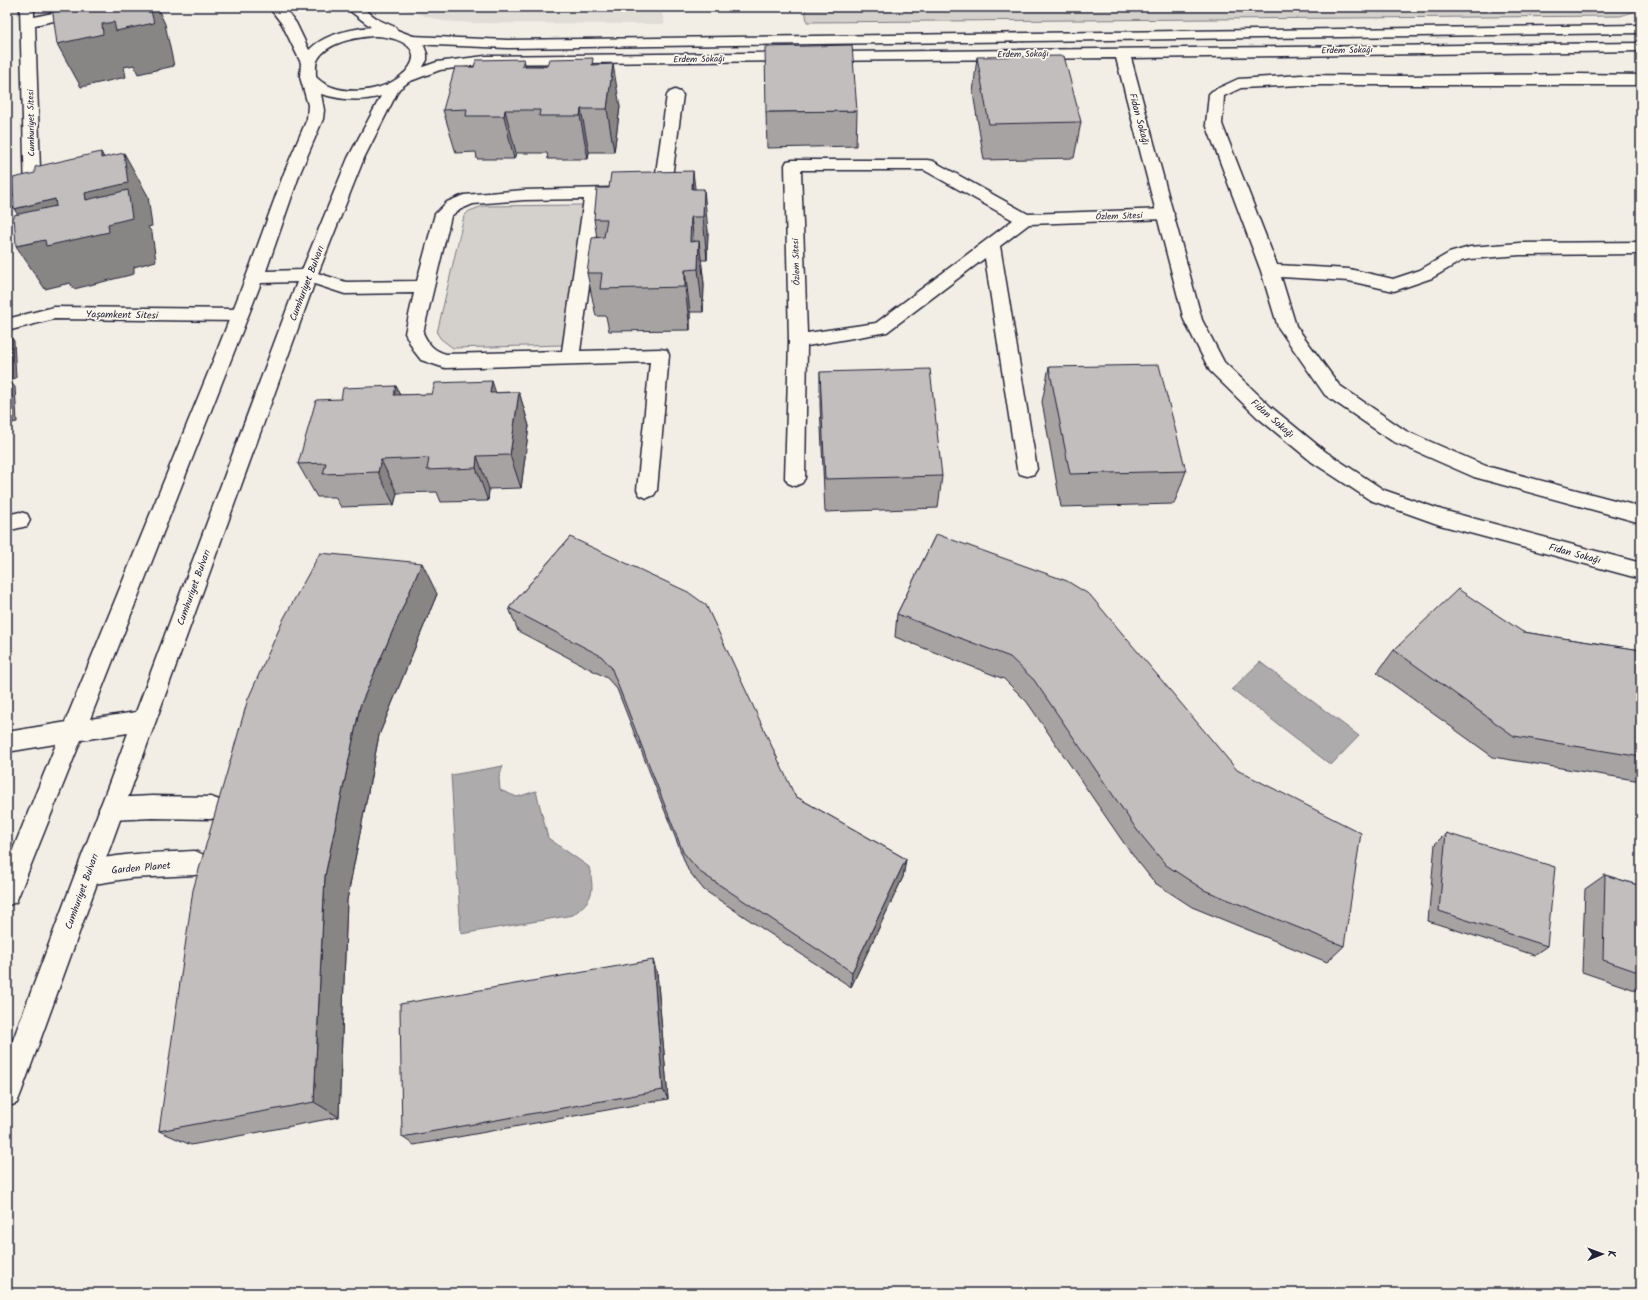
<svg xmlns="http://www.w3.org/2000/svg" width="1648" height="1300" font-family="Kalam,sans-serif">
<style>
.built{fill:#e0dcd6}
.green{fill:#d4d1cc;stroke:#7b7a84}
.water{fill:#aeabad;stroke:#76747f}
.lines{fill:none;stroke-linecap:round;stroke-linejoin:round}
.service-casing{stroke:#22223b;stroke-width:3}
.minor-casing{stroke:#22223b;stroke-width:3}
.tertiary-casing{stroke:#22223b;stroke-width:3}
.service{fill:#fbf7ec;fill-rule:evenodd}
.minor{fill:#fbf7ec;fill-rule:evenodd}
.tertiary{fill:#fbf7ec;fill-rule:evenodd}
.wall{fill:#a7a3a3;stroke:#22223b}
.shaded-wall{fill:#888585;stroke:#22223b}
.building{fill:#c2bebe;stroke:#22223b}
.labels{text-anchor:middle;stroke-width:3.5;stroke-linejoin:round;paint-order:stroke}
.far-street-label{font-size:9px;fill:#22223b;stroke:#fbf7ec}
.street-label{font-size:10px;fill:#22223b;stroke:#fbf7ec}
</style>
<rect width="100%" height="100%" fill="#f2eee5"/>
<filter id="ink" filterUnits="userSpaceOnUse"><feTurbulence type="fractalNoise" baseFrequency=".025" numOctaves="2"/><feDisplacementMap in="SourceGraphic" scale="8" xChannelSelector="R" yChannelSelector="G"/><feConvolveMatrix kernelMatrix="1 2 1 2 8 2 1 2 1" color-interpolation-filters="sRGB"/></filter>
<g filter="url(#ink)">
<!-- built -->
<path class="built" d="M396 7H660L665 24 474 23 442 21Z"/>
<!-- green -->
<path class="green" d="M805 7H1641L1633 12 1620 16 807 22Z
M584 205 563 345 453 348 441 339 437 333 464 216 469 211 483 206Z"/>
<!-- water -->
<path class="water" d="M1260 662 1359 736 1331 765 1232 689Z
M503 766 499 778 500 790 517 797 536 791 548 838 589 867C595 893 593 899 573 915L461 934 451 775Z"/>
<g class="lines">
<defs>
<path id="service" d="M20 7H34V17L80 7H107L105 10 35 25 41 198 39 202 7 208V198L25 194Z
M1578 74 1641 75V85H1301L1241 88 1224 96 1222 124 1277 265 1349 269 1393 279 1420 270 1449 253 1470 247 1520 243 1641 242V254L1520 255 1470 259 1461 261 1432 278 1394 291 1349 281 1281 277 1296 326 1339 385 1406 431 1486 466 1641 507V523L1474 477 1392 441 1325 395 1278 327 1261 271 1206 124 1209 94 1212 91 1238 79 1301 75 1402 76Z
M675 90 680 92 683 95 670 192 668 196 662 197 601 199 580 351 660 349 667 350 669 355 657 490 654 495 647 498 640 495 637 490 650 362 445 368 421 360 414 351 405 333 414 293 345 294 302 280 299 276 302 272 308 270 346 282 417 281 435 214 447 202 464 195 524 190 654 187 667 95 670 92ZM584 199 562 351 446 354C433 350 429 345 423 333L451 216 459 210 473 204 524 200Z
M793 160H927L933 161 1028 214 1166 209 1172 210 1174 214 1172 218 1166 219 1029 224 1000 246 1037 469 1034 474 1027 476 1020 474 1017 469 985 258 887 332 807 346 805 478 802 483 795 486 788 483 785 478 789 341 785 165 787 161ZM801 170H924L1013 220 876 323 807 333Z
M54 307 239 309 245 311 248 315 245 319 239 321 54 319 7 331V319Z
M20 512 27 514 30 520 27 526 7 531V515Z
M73 721 81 724 84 731 81 738 73 741 7 752V732Z
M152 796 211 797 219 800 223 808 219 816 211 819 152 818 111 820 103 817 99 809 103 801 111 798Z
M195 851 204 855 207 863 204 871 195 875 132 878 88 885 79 881 76 873 79 865C113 852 159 853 195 851Z"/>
<path id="minor" d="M1641 25V33L508 48 411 44 406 43 404 40 406 37 411 36 508 40Z
M1641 43V51L1131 58 1202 320 1224 362 1271 407 1326 452 1384 490 1442 510 1641 563V579L1440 525 1370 500 1312 462 1257 417 1210 371 1184 320 1116 58 485 64 440 70 408 82 403 80 400 77 403 74 437 62 485 56Z"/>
<path id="tertiary" d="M269 7H284L296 23 309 50C324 34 351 29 371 27L345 7H361L379 20 395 27 397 30 413 36 424 46 427 54V60L418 75 399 89 364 158 317 276 21 1093 17 1103 7 1107V1056L128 733 81 740 16 902 7 906V864L215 356 251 264 284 173 307 119 308 105 300 77 301 63 282 24ZM372 36C387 35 424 43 410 66 393 93 338 100 316 77 316 71 315 64 318 59 328 42 354 38 372 36ZM321 94C341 100 360 102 381 96L348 158 302 270 266 271 300 173 323 119 324 110ZM297 282 136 712 90 719 261 283Z"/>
</defs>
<!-- service casing -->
<use href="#service" class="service-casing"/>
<!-- minor casing -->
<use href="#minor" class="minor-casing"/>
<!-- tertiary casing -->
<use href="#tertiary" class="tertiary-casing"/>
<!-- service -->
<use href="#service" class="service"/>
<!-- minor -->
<use href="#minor" class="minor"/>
<!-- tertiary -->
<use href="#tertiary" class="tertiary"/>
</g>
<!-- wall -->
<path class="wall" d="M977 57 1081 122 1074 158 984 160 973 93Z
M524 59 525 66 594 65 620 107 614 152H589L588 159H548L547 153H516L514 159H477L476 152 456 153 443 110 474 67Z
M857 111 856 146 767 148 766 112Z
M695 189 708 231 707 260H701L704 284 703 312H690V330L609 331 606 316H596L587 273 597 238 594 219Z
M1049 367 1186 471 1174 504 1061 507 1042 402Z
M820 372 942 476 938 508 825 512 820 406Z
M396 386 400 395 519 392 529 426 521 488 489 489 488 501 441 502 437 492 397 493 394 505 341 507 335 497H317L298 464 341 399Z
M936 534 1344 946 1327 962 1192 907 1155 883 1128 849 1027 702 1004 679 895 637 897 614Z
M570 537 795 796 906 859 903 877 851 987 704 890 688 870 617 689 607 678 518 631 509 608Z
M437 594 379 735 347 900 339 1117 191 1145 159 1131Z
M1523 632 1641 650V781L1493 757 1377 673 1394 650Z
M1446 833 1547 946 1534 955 1428 921 1435 844Z
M1605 875 1641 886V992L1582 972 1585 889Z
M657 973 668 1099 414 1145 402 1137Z"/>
<!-- shaded-wall -->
<path class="shaded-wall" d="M92 7H157L165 24 174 66 138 74 134 65 124 67 126 77 81 87 57 44Z
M524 59 533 102 522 66Z
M613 64 620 107 614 152 607 109Z
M581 109 589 152 588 159 580 116Z
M505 110 516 153 514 159 504 116Z
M101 152 119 185 124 153 148 196 152 226 148 227 152 233 156 261 134 267V274L74 289 70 283 45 289 16 246 36 242 14 209 55 199 86 200 85 193 101 158Z
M693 171 698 214 692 189Z
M704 189 708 231 707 260 703 217Z
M691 217 696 260 690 242Z
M699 241 704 284 703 312 698 269Z
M685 270 690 312V330L685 287Z
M7 332 14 341 16 378 9 380 15 387 17 422 7 424Z
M492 381 503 415 490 393Z
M396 386 410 420 394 395Z
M519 392 529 426 521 488 510 455Z
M477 456 489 489 488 501 476 468Z
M381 460 397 493 394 505 378 472Z
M422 563 437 594 379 735 347 900 339 1117 314 1102 325 876 360 706Z
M906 859 903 877 851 987 852 972Z
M653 960 657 973 668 1099 663 1090Z"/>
<!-- building -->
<path class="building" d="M52 7H150L154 23 116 31 114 22 102 24 103 34 57 44Z
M852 45 857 111 766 112 765 47Z
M1064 56 1081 122 989 124 977 57Z
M593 58 592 65 613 64 607 109H581L580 116H539L540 110H505L504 116H466L467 109 443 110 455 67H474L476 60 524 59 522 66H547L549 59Z
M101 152V158L124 153 128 183 85 193 86 200 128 190 132 218 108 224 109 232 46 246 45 240 16 246 14 215 56 206 55 199 14 209 13 178 35 173V167Z
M693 171 692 189H704L703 217H691L690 242 699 241 698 269 685 270V287L600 289 602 273H587L592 238 604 237 607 219H594L597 188H609L611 173Z
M1159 365 1186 471 1070 474 1049 367Z
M930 369 942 476 825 479 820 372Z
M492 381 490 393 519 392 510 455 477 456 476 468 427 470 429 458 381 460 378 472 323 474 326 463 298 464 316 400 341 399 343 388 396 386 394 395 432 394 435 383Z
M936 534 1067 581 1090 595 1237 770 1361 833 1344 946 1204 890 1166 865 1137 830 1034 680 1010 657 897 614Z
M570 537 688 592 706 605 795 796 906 859 852 972 700 872 683 852 611 667 601 656 509 608Z
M320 553 422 563 360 706 325 876 314 1102 159 1131 193 890 248 699 284 618Z
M1458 589 1523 632 1641 650V757L1514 736 1394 650Z
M1446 833 1555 867 1547 946 1439 911Z
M1605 875 1641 886V973L1603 960Z
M653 960 663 1090 402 1137 400 1004Z"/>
</g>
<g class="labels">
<!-- far-street labels -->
<g class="far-street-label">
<text transform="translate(1347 50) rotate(-1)" y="3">Erdem Sokağı</text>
<text transform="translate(1023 54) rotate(-1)" y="3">Erdem Sokağı</text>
<text transform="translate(699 59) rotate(-1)" y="3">Erdem Sokağı</text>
<text transform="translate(31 123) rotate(-91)" y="3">Cumhuriyet Sitesi</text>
<text transform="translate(1119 216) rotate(-2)" y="3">Özlem Sitesi</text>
<text transform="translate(796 262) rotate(-92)" y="3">Özlem Sitesi</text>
</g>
<!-- street labels -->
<g class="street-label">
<text transform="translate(1140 119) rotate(75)" y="4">Fidan Sokağı</text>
<text transform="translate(306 283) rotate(-69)" y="4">Cumhuriyet Bulvarı</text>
<text transform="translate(122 314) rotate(1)" y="4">Yaşamkent Sitesi</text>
<text transform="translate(1273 418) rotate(41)" y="4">Fidan Sokağı</text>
<text transform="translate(1575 553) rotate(15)" y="4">Fidan Sokağı</text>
<text transform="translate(193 587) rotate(-70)" y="4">Cumhuriyet Bulvarı</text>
<text transform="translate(141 867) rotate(-5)" y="4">Garden Planet</text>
<text transform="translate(81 891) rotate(-70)" y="4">Cumhuriyet Bulvarı</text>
</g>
</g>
<!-- margin -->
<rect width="1648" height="1300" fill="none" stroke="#fbf7ec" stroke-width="24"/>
<rect x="12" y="12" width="1624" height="1276" fill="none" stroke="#22223b" stroke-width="1.5" filter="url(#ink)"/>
<!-- north arrow -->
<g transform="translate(1602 1254) rotate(89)" stroke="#fbf7ec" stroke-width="3" paint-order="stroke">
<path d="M0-3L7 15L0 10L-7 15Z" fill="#22223b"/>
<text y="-6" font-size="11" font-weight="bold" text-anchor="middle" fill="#22223b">K</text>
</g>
</svg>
